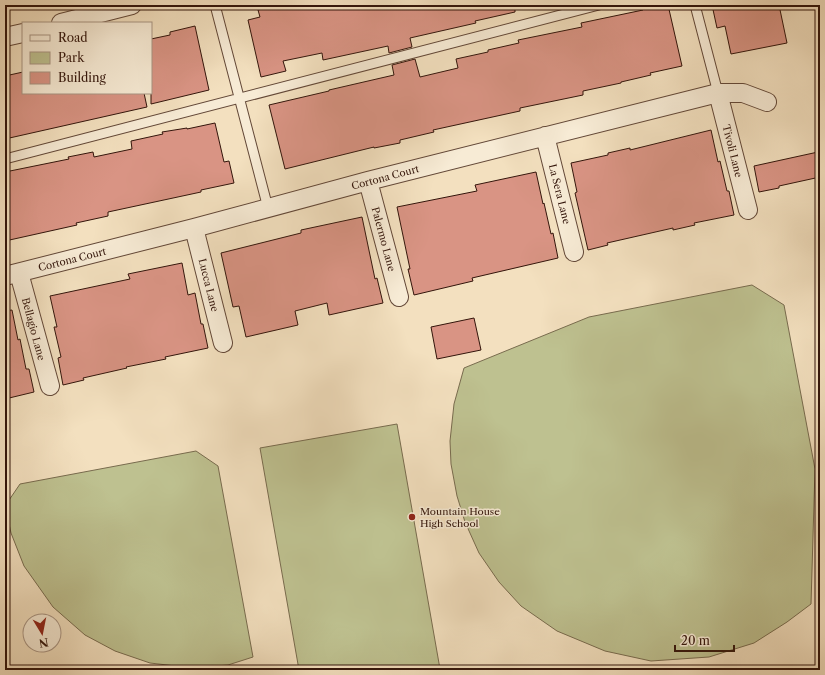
<svg xmlns="http://www.w3.org/2000/svg" width="825" height="675" font-family="'Libre Caslon Text',serif">
<style>
.green{fill:#bec190;stroke:#786b4e}
.building{fill:#d99484;stroke:#33150b}
.lines{fill:none;stroke-linecap:round;stroke-linejoin:round}
.service-casing{stroke:#634838;stroke-width:11}
.minor-casing{stroke:#634838;stroke-width:20}
.service{stroke:#f7ebd5;stroke-width:9}
.minor{stroke:#f7ebd5;stroke-width:18}
.poi-dot{fill:#8f2418;stroke:#f7ebd5;stroke-width:1.5}
.labels{text-anchor:middle;stroke-width:3;stroke-linejoin:round;paint-order:stroke}
.street-label{font-size:10px;fill:#33150b;stroke:#f7ebd5}
.poi-label{font-size:10px;fill:#33150b;stroke:#f7ebd5;text-anchor:start}
</style>
<rect width="100%" height="100%" fill="#f3e0bf"/>
<filter id="stains"><feTurbulence type="fractalNoise" baseFrequency=".005" numOctaves="4"/><feColorMatrix values="0 0 0 0 .2 0 0 0 0 .09 0 0 0 0 .02 0 0 0 .5 -.17"/></filter>
<radialGradient id="worn" r=".72"><stop offset=".6" stop-color="#630" stop-opacity="0"/><stop offset="1" stop-color="#630" stop-opacity=".3"/></radialGradient>
<!-- green -->
<path class="green" d="M752 285 784 305 815 469 811 604 787 622 754 643 709 657 651 661 605 651 557 631 521 606 499 582 479 553 465 522 457 496 451 464 450 441 454 404 464 368 589 317Z
M397 424 440 669 431 670H299L260 448Z
M196 451 218 466 253 657 228 665 193 668 150 663 115 651 85 635 53 607 24 566 11 533 5 506 20 484Z"/>
<!-- building -->
<path class="building" d="M279 5H515V12L475 21 476 23 410 38 412 47 389 53 388 46 323 60 322 53 283 61 286 71 261 77 248 20 260 17 258 10Z
M657 5H668L682 66 650 73 651 75 621 82V83L583 91V95L520 108V111L433 130 434 132 400 140V143L374 148V147L285 169 269 105 329 91V90L394 75 392 65 415 59 420 77 458 68 456 59 488 52V50L519 43 518 40 582 27 581 23 643 10V8Z
M712 5H779L787 43 731 54 725 26 717 28Z
M195 26 209 90 151 104V39L170 35V32Z
M23 72V93H144L147 107 5 139V76Z
M215 123 224 162 229 161 234 183 201 190V192L108 212V216L76 223 77 225 5 241V172L69 159 68 157 93 152 94 157 132 149 131 141 163 134 162 132 187 128V129Z
M711 130 718 162 720 161 727 191H729L734 215 694 223 695 225 673 230V228L607 243 608 245 588 250 575 193 577 192 571 163 608 155V153L630 148V150Z
M818 152 820 163V177L779 186V188L759 192 754 166Z
M536 172 543 204 544 203 551 234 553 233 558 258 472 278 473 281 414 295 408 269H410L397 207 477 191 475 185Z
M362 217 375 279 377 278 383 303 329 315 327 303 295 311 298 325 246 337 239 306 233 307 221 253 301 233V230Z
M182 263 188 295 195 293 201 324H203L208 348 165 357 166 359 126 367 127 368 83 378 84 380 63 385 58 358 61 357 54 327H57L50 296 130 279 128 274Z
M12 310 18 340 20 339 26 369H29L34 392 5 399V311Z
M474 318 481 350 437 359 431 327Z"/>
<g class="lines">
<defs>
<path id="service" d="M215 5 268 208
M695 5 718 93
M5 159 599 5"/>
<path id="minor" d="M61 23 132 5
M5 37 23 33
M718 93 748 210
M545 136 574 252
M368 181 399 297
M194 228 223 343
M19 273 50 386
M5 276 194 228 368 181 718 93H743L767 102"/>
</defs>
<!-- service casing -->
<use href="#service" class="service-casing"/>
<!-- minor casing -->
<use href="#minor" class="minor-casing"/>
<!-- service -->
<use href="#service" class="service"/>
<!-- minor -->
<use href="#minor" class="minor"/>
</g>
<!-- markers -->
<circle class="poi-dot" cx="412" cy="517" r="4"/>
<g class="labels">
<!-- street labels -->
<g class="street-label">
<text transform="translate(733 151) rotate(76)" y="4">Tivoli Lane</text>
<text transform="translate(385 177) rotate(-15)" y="4">Cortona Court</text>
<text transform="translate(560 194) rotate(76)" y="4">La Sera Lane</text>
<text transform="translate(384 239) rotate(75)" y="4">Palermo Lane</text>
<text transform="translate(72 259) rotate(-14)" y="4">Cortona Court</text>
<text transform="translate(209 285) rotate(76)" y="4">Lucca Lane</text>
<text transform="translate(34 329) rotate(75)" y="4">Bellagio Lane</text>
</g>
<!-- poi labels -->
<g class="poi-label">
<text x="420" y="515">Mountain House<tspan x="420" dy="12">High School</tspan></text>
</g>
</g>
<!-- margin -->
<rect width="825" height="675" fill="none" stroke="#f3e0bf" stroke-width="20"/>
<rect x="6" y="6" width="813" height="663" fill="none" stroke="#33150b" stroke-width="2"/>
<rect x="10" y="10" width="805" height="655" fill="none" stroke="#33150b"/>
<!-- legend -->
<rect x="22" y="22" width="130" height="72" fill="#f7ebd5" stroke="#a99584"/>
<rect x="30" y="35" width="20" height="6" fill="#f7ebd5" stroke="#a99584"/>
<text x="58" y="42" font-size="12" fill="#33150b">Road</text>
<rect x="30" y="52" width="20" height="12" fill="#bec190" stroke="#a99584"/>
<text x="58" y="62" font-size="12" fill="#33150b">Park</text>
<rect x="30" y="72" width="20" height="12" fill="#d99484" stroke="#a99584"/>
<text x="58" y="82" font-size="12" fill="#33150b">Building</text>
<!-- north arrow -->
<g transform="translate(42 633) rotate(170)"><circle r="19" fill="#f7ebd5" stroke="#a99584"/>
<path d="M0-3L7 15L0 10L-7 15Z" fill="#8f2418"/>
<text y="-6" font-size="11" font-weight="bold" text-anchor="middle" fill="#33150b">N</text>
</g>
<!-- scale -->
<path d="M675 645v6h59v-6" fill="none" stroke="#33150b" stroke-width="2"/>
<text x="681" y="645" font-size="12" fill="#33150b" stroke="#f7ebd5" stroke-width="3" paint-order="stroke">20 m</text>
<rect width="100%" height="100%" filter="url(#stains)"/>
<rect width="100%" height="100%" fill="url(#worn)"/>
</svg>
